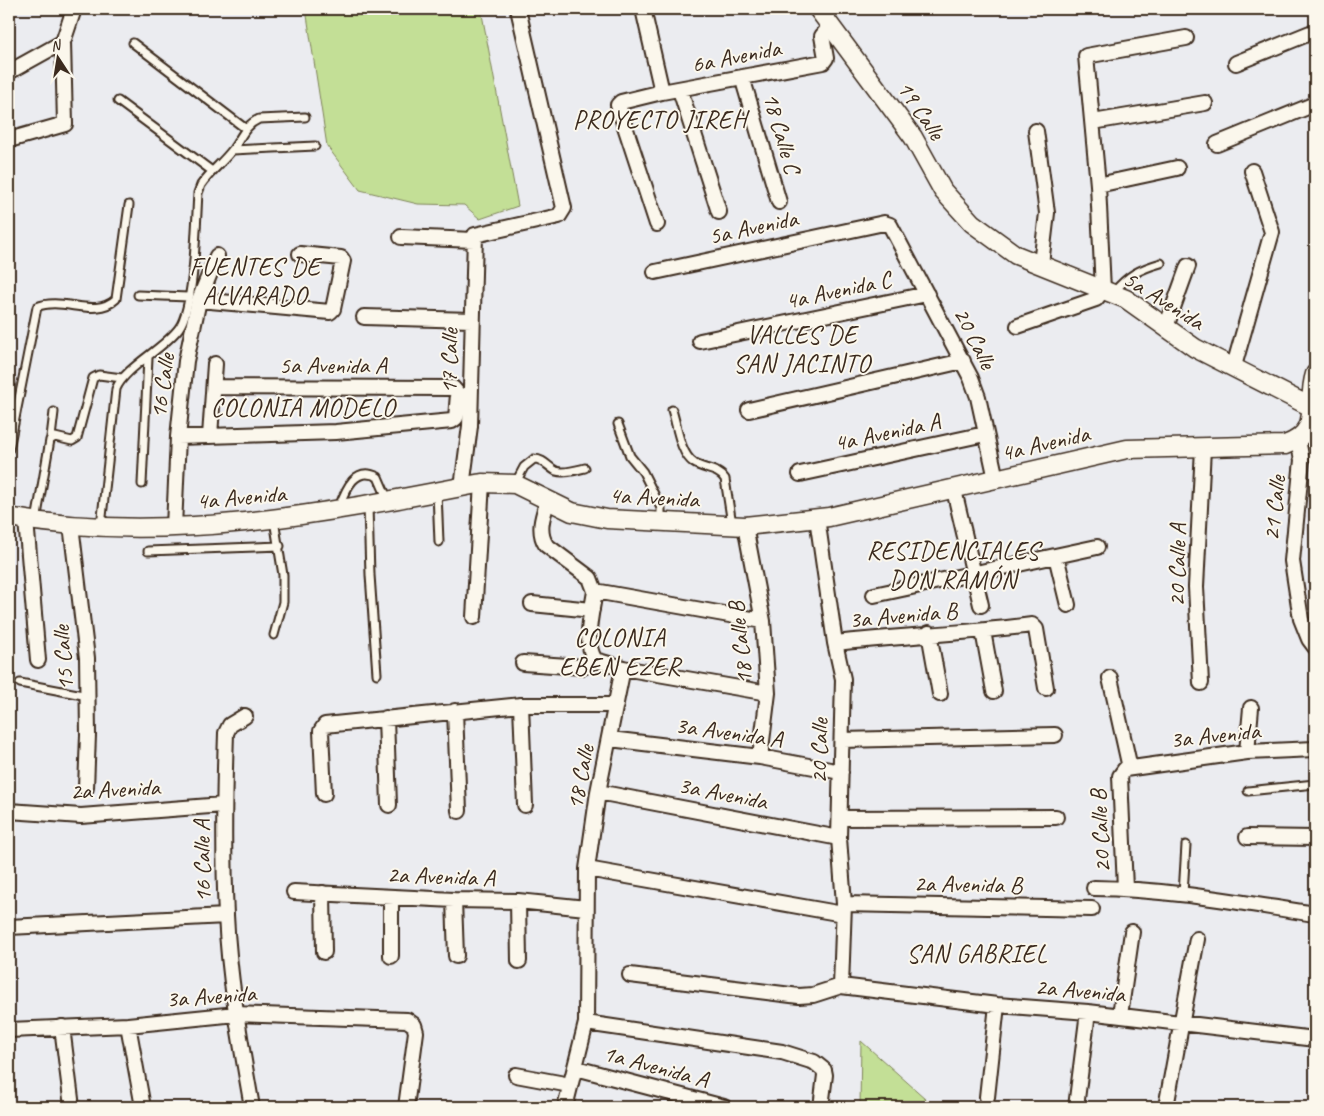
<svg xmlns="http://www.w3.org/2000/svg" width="1324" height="1116" font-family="Caveat,sans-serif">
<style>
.green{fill:#c3df96;stroke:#7f845a}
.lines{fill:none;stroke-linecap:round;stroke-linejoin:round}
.service-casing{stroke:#3b2a1e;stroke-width:11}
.minor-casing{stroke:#3b2a1e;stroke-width:18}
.tertiary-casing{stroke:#3b2a1e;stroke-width:21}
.service{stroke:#fbf7ec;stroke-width:7}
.minor{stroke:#fbf7ec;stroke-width:14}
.tertiary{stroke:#fbf7ec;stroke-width:18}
.labels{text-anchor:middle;stroke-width:4;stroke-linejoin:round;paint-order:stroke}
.street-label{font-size:24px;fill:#3b2a1e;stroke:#fbf7ec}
.neighbourhood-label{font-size:25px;letter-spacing:1px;fill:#3b2a1e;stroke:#fbf7ec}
</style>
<rect width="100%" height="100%" fill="#ebecf0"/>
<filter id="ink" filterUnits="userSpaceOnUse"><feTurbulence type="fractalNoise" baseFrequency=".02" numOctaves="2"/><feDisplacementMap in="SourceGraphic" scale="10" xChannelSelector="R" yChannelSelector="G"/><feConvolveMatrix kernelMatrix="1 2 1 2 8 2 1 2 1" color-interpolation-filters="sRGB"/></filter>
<g filter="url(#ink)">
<!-- green -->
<path class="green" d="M306 9H481L518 206 480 219 464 205 418 204 360 190 327 146Z
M861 1041 935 1107H860Z"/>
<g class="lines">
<defs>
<path id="service" d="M133 43 246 129
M118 101 212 171
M233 150 315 146
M1113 293C1128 275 1140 269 1161 263
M138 295 188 297
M672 410C677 425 680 454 694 463 704 470 718 468 725 479L732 524
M618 424 630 456 643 472 661 508V522
M51 437 54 412
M9 449 37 307C62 296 95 319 116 299L129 205
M142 484 148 358
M515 484 524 467 534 459C544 459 548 467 556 471 564 474 577 470 585 468
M437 492 439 542
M368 506 370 575 377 674
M339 507C346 489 355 465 378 477L388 500
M36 521 50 440 55 437 72 441 77 438 93 378 99 375 122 378
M101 526 116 389C125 367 164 349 179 328 195 305 196 223 198 193L201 185C210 172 223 162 233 149 241 138 245 125 259 119L305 117
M148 551 280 546
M274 635 283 602V575L274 520
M20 683 88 696
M1248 791 1315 784
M1183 894 1186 845"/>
<path id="minor" d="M643 9 662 92
M1236 63 1315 31
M9 72 63 42
M742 77 779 202
M680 90 719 212
M1093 122 1205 103
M1036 131 1047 213 1041 264
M9 140 65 124 63 42 74 9
M1217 144 1315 104
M1098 185 1177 168
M657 224 618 105 621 102 662 92 823 62 826 58 822 36 830 26
M401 237 474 240
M655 272 884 223 890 225 971 378 978 397 996 479
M199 300 330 312 333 309 343 261 341 258 300 254
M364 317 472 320
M1018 326 1096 299 1103 290 1098 185 1086 56 1186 38
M1166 327 1188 266
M700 341 927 294
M1234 366 1272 232 1252 171
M749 410 963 361
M210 436 215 364
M178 437 336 432 452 421 456 418 458 394 453 388 214 387
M1298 440 1302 460 1292 561 1301 619 1309 639 1315 647
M800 474 985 434
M462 487 470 426 475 235 559 216 564 208 518 9
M954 490 981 605
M548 500C543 515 537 531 546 545L590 578 595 591C592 612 583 641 595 660L623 668 598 792 587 869 586 1023 565 1107
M817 518 835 643 843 679 839 838 844 904 841 986
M26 520 38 660
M71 525 87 658 88 735 86 788
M745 526 763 621 768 693 760 757
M174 527 178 437 186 361 199 300 217 256
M1056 556 1068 605
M595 591 763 621
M874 595 1097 547
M532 604 592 610
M474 617 482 483
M983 631 994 691
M929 633 940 694
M835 643C901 636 967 633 1032 625L1036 629 1046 688
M523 663 583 667 595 660
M623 668 768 693
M1110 678 1130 768
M1201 683 1196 587 1203 448
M521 705 525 805
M455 711 459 811
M245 716 230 725 226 733C224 794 223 855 226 915 229 980 241 1044 252 1107
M386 718 389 805
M610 739 760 757 841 772
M842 740 1055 735
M1247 752 1251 708
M598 792 839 838
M324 794 321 731 325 725 521 705H616
M9 811 81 816 223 805
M840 818 1056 817
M1247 837 1315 838
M587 869 843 914
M1094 888C1169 889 1242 903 1315 914
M1125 888 1120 776 1125 769 1247 752 1315 749
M294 892 454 900 518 901 586 908
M323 893 324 952
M454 900 456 956
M518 901 519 961
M844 904 1092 909
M9 927 226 916
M391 956V897
M630 975 799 996 813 995 841 986
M841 986 997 1005 1088 1012 1315 1039
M1120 1015 1132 932
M586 1023 782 1052 814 1062 824 1070 825 1075 821 1107
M128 1025 143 1107
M62 1027 72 1107
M9 1030 128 1025 236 1014 407 1020 414 1025 416 1032 406 1107
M576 1068 724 1107
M516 1075 570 1085
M987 1097 997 1005
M1076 1107 1088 1012
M1166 1107 1197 939"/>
<path id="tertiary" d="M818 9 913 137 943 191 972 223 1016 255 1126 299 1195 348 1315 409
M9 517C166 545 328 513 482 483L515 484 572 512 607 519 745 526 829 517 1127 449 1285 445C1324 431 1305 404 1315 374"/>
</defs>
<!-- service casing -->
<use href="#service" class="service-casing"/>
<!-- minor casing -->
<use href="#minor" class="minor-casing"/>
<!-- tertiary casing -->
<use href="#tertiary" class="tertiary-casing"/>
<!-- service -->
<use href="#service" class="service"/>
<!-- minor -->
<use href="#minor" class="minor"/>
<!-- tertiary -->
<use href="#tertiary" class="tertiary"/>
</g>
</g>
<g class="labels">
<!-- street labels -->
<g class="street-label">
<text transform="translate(736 56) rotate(-11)" y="8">6a Avenida</text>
<text transform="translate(921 110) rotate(56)" y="8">19 Calle</text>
<text transform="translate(782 133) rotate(74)" y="8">18 Calle C</text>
<text transform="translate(753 227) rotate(-12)" y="8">5a Avenida</text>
<text transform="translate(838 290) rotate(-12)" y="8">4a Avenida C</text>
<text transform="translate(1164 300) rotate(32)" y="8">5a Avenida</text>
<text transform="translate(975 338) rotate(63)" y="8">20 Calle</text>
<text transform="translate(449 361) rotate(-89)" y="8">17 Calle</text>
<text x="333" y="373">5a Avenida A</text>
<text transform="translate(162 386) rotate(-82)" y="8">16 Calle</text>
<text transform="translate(887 432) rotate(-12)" y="8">4a Avenida A</text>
<text transform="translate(1045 443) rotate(-13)" y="8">4a Avenida</text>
<text transform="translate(241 497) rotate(-5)" y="8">4a Avenida</text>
<text transform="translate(654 497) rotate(3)" y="8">4a Avenida</text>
<text transform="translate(1274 508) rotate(-84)" y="8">21 Calle</text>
<text transform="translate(1177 565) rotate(-89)" y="8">20 Calle A</text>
<text transform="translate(903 615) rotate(-5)" y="8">3a Avenida B</text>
<text transform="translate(740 643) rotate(-96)" y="8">18 Calle B</text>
<text transform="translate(63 658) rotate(-94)" y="8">15 Calle</text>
<text transform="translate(729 732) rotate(8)" y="8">3a Avenida A</text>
<text transform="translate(1215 735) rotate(-6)" y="8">3a Avenida</text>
<text transform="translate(819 751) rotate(-89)" y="8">20 Calle</text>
<text transform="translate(580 777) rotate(-79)" y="8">18 Calle</text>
<text transform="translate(115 789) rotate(-3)" y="8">2a Avenida</text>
<text transform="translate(723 793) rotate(11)" y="8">3a Avenida</text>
<text transform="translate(1100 831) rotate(-93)" y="8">20 Calle B</text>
<text transform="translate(202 861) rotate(-91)" y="8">16 Calle A</text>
<text transform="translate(441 876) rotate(2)" y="8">2a Avenida A</text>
<text transform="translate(968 884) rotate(1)" y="8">2a Avenida B</text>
<text transform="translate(1080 990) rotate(5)" y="8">2a Avenida</text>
<text transform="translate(211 996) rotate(-4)" y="8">3a Avenida</text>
<text transform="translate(656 1066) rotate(15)" y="8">1a Avenida A</text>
</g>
<!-- neighbourhood labels -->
<g class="neighbourhood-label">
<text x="660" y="128">PROYECTO JIREH</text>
<text x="255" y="275">FUENTES DE<tspan x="255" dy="29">ALVARADO</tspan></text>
<text x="802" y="343">VALLES DE<tspan x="802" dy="29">SAN JACINTO</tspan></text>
<text x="303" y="416">COLONIA MODELO</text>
<text x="953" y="559">RESIDENCIALES<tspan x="953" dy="29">DON RAMÓN</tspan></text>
<text x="620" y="646">COLONIA<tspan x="620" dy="29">EBEN EZER</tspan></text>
<text x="977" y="962">SAN GABRIEL</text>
</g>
</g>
<!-- margin -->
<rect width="1324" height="1116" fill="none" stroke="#fbf7ec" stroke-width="30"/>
<rect x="15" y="15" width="1294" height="1086" fill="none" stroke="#3b2a1e" stroke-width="2" filter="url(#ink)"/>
<!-- north arrow -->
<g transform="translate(58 58) rotate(348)" stroke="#fbf7ec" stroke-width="4" paint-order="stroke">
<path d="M0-4L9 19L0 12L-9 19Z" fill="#3b2a1e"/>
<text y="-8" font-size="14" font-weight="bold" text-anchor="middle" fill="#3b2a1e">N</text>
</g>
</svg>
